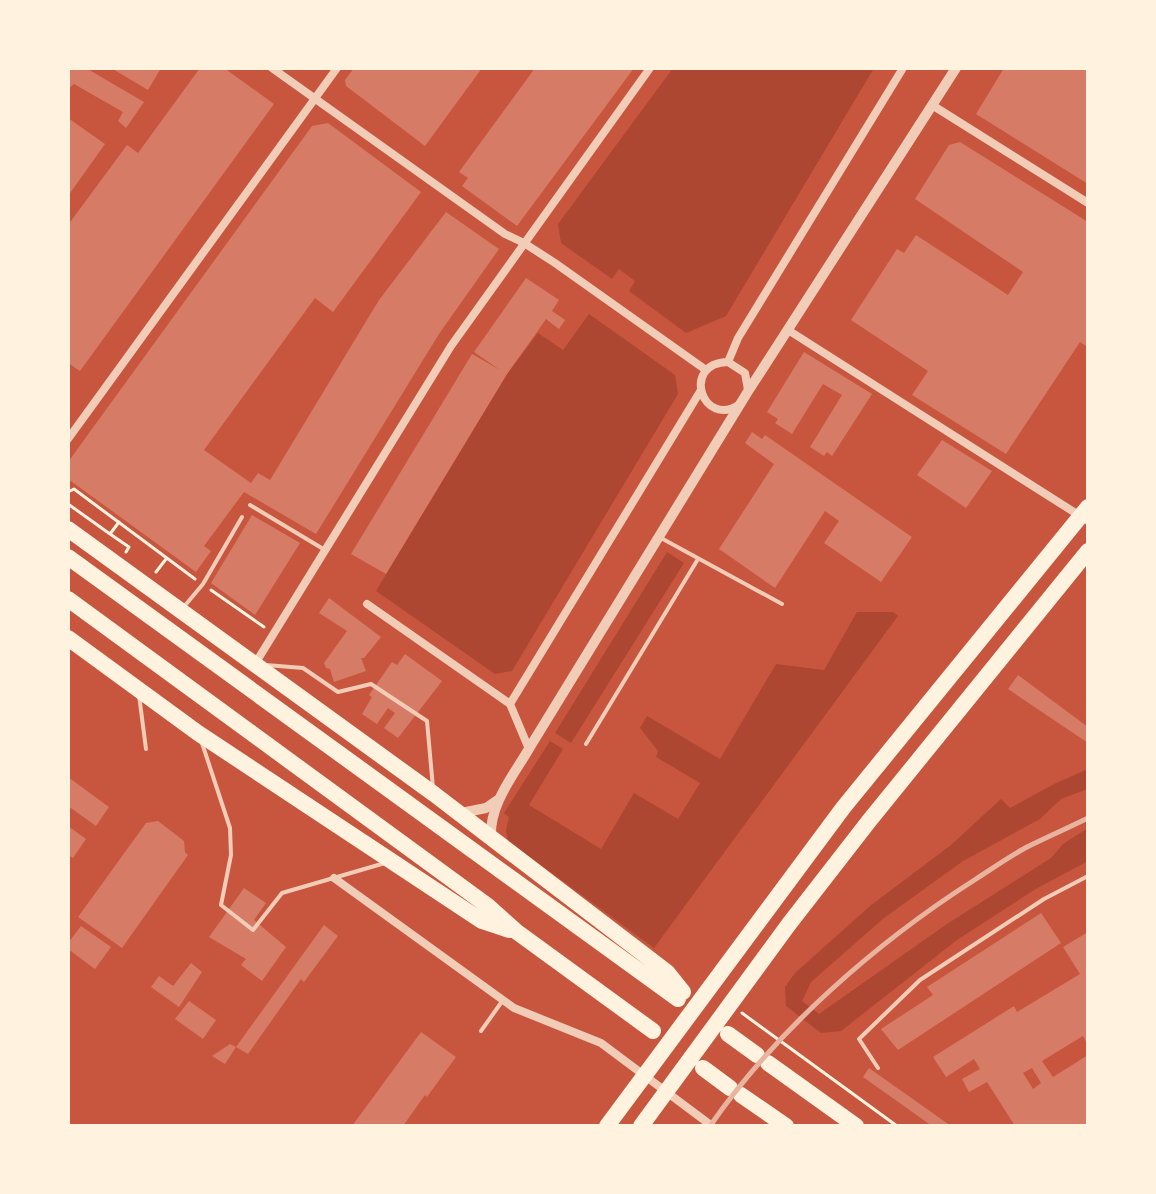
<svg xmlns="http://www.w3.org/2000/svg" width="1156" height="1194" font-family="'Titillium Web',sans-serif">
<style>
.green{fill:#ae4732}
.building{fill:#d67c66;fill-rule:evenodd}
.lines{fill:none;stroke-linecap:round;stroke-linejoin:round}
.path{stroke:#fff3e0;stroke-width:3}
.service{stroke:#f1ccb7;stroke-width:4}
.minor{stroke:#f1ccb7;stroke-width:8}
.tertiary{stroke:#f1ccb7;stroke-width:10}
.motorway{stroke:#fff3e0;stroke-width:16}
.rail{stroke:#e9b49f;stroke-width:5}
</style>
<rect width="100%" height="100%" fill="#c8553d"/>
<!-- green -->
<path class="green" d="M673 68H874L726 316 686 333 629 291 635 281 619 269 612 279 561 243 558 224Z
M589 314 675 375 678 394 512 671 495 674 376 591 507 374 538 333 563 350Z
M667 552 684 563 571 743 555 733Z
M857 612H893L898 616 654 948 508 841 506 830 509 817 504 813 550 741 563 749 529 805 601 849 634 793 678 819 700 783 656 757 658 751 640 728 647 716 720 759 776 664 824 670Z
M1088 769V789L1061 799 1040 819 963 861 884 918 811 982 802 1001 819 1014 947 924 1051 858 1063 844 1088 828V861L1034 890 957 940 841 1031 821 1033 786 1006 785 987 795 973 870 906 951 845 1001 799 1010 808 1054 784Z"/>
<!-- building -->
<path class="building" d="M68 68H86L144 102 126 128 118 121 123 112 74 84 68 89Z
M111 68H161L148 90Z
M200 68H224L274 104 80 371 68 363V225L127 145 138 153Z
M354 68H482L425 146 346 86 345 80Z
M535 68H634L517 226 462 186 468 178 459 172Z
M1004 68H1088V184L976 114Z
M68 118 105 144 68 196Z
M328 123 421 192 333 312 315 298 204 450 251 483 258 473 270 480 379 300 446 212 499 249 439 334 316 534 244 492 204 546 211 551 196 572 68 479V462L312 126Z
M960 142 1088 222V343L1086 346 1080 342 1006 454 912 395 928 371 851 320 897 249 904 253 916 235 1008 295 1023 272 915 199 949 145Z
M526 278 559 300 552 311 565 320 559 329 546 319 537 332 507 374 386 574 351 554 472 354 500 370 474 352Z
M804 352 872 394 832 456 827 452 824 456 810 447 842 395 823 384 792 434 775 423 778 419 767 412Z
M752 432 762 439 765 435 912 537 881 582 824 543 839 521 825 511 775 588 719 549 774 464 745 443Z
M942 440 992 471 966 508 917 475Z
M252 515 300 543 255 615 211 583Z
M329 598 381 637 364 658H361L366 671 334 682 330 669 326 668 324 663 347 631 319 613Z
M405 654 442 681 398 738 384 728 395 713 388 708 377 724 362 714 372 697 369 695 392 662 397 665Z
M1018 675 1088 727V743L1008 689Z
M68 777 109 807 96 826 68 806Z
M158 821 184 841 185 852 188 855 122 948 78 917 146 823Z
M68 826 86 839 73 858 68 855Z
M244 888 266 903 254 920 286 947 262 981 241 965 246 959 209 937Z
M1041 913 1061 943 898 1050 881 1029 933 995 927 987Z
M324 925 338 936 304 982 301 979 248 1054 236 1047Z
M81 926 111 947 95 969 68 949V943Z
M1088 932V1045L1083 1036 1042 1061 1053 1077 1088 1055V1126H1015L987 1082 969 1092 962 1079 980 1069 974 1059 946 1077 933 1057 1014 1006 1017 1012 1080 974 1063 947ZM1032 1068 1041 1083 1033 1089 1023 1073Z
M191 963 202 972 179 1007 151 987 159 976 173 986Z
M189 1001 216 1020 203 1039 175 1019Z
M421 1032 456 1057 427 1097 425 1095 403 1126H352Z
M230 1044 236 1047 225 1064 212 1056Z
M869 1068 951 1126H932L863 1077Z"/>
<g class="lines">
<!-- path -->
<path class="path" d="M68 492 74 489 195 579
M68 504 110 534 119 522
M110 534 129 547 126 552
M156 572 166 559
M211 590 264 627
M742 1013 897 1126"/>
<!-- service -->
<path class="service" d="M250 505 325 550
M661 538 782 604
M182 609 203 584 242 517
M266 665 303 668 338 692 371 684 427 721 433 788
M139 695 146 749
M202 743 230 828 231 855 221 905 253 930 282 893 385 863
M586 744 698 559
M481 1031 503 1000
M878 1068 859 1039 920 980 1044 899 1088 876"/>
<!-- minor -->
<path class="minor" d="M272 68 505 234 524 243 555 263 706 370
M932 105 1088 203
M788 330 1088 521
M728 362 738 338 903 68
M740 404C703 430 680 363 728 362L745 373 748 390
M68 439 337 68
M367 604 510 704
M255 664 451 346 650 68
M529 749 510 704 701 390
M334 878 514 1008 601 1043 712 1126"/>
<!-- tertiary -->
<path class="tertiary" d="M461 813 486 808 499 799
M491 838C489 804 514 775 530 747L747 393 956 68"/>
<!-- motorway -->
<path class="motorway" d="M68 529 434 794 667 972 683 992
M68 557 678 999
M68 599 488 906 517 932 653 1031
M68 638 198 733 482 921 509 930
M728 1034 757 1055
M768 1063 856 1126
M703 1068 730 1088
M741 1095 786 1126
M607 1126 843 808 1088 507
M641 1126 789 924 869 821 1088 551"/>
<!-- rail -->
<path class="rail" d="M710 1126C777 1029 877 942 976 879 993 868 1010 856 1027 847 1047 837 1068 828 1088 818"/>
</g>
<!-- border -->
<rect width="1156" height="1194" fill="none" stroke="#fff3e0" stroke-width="140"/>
</svg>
